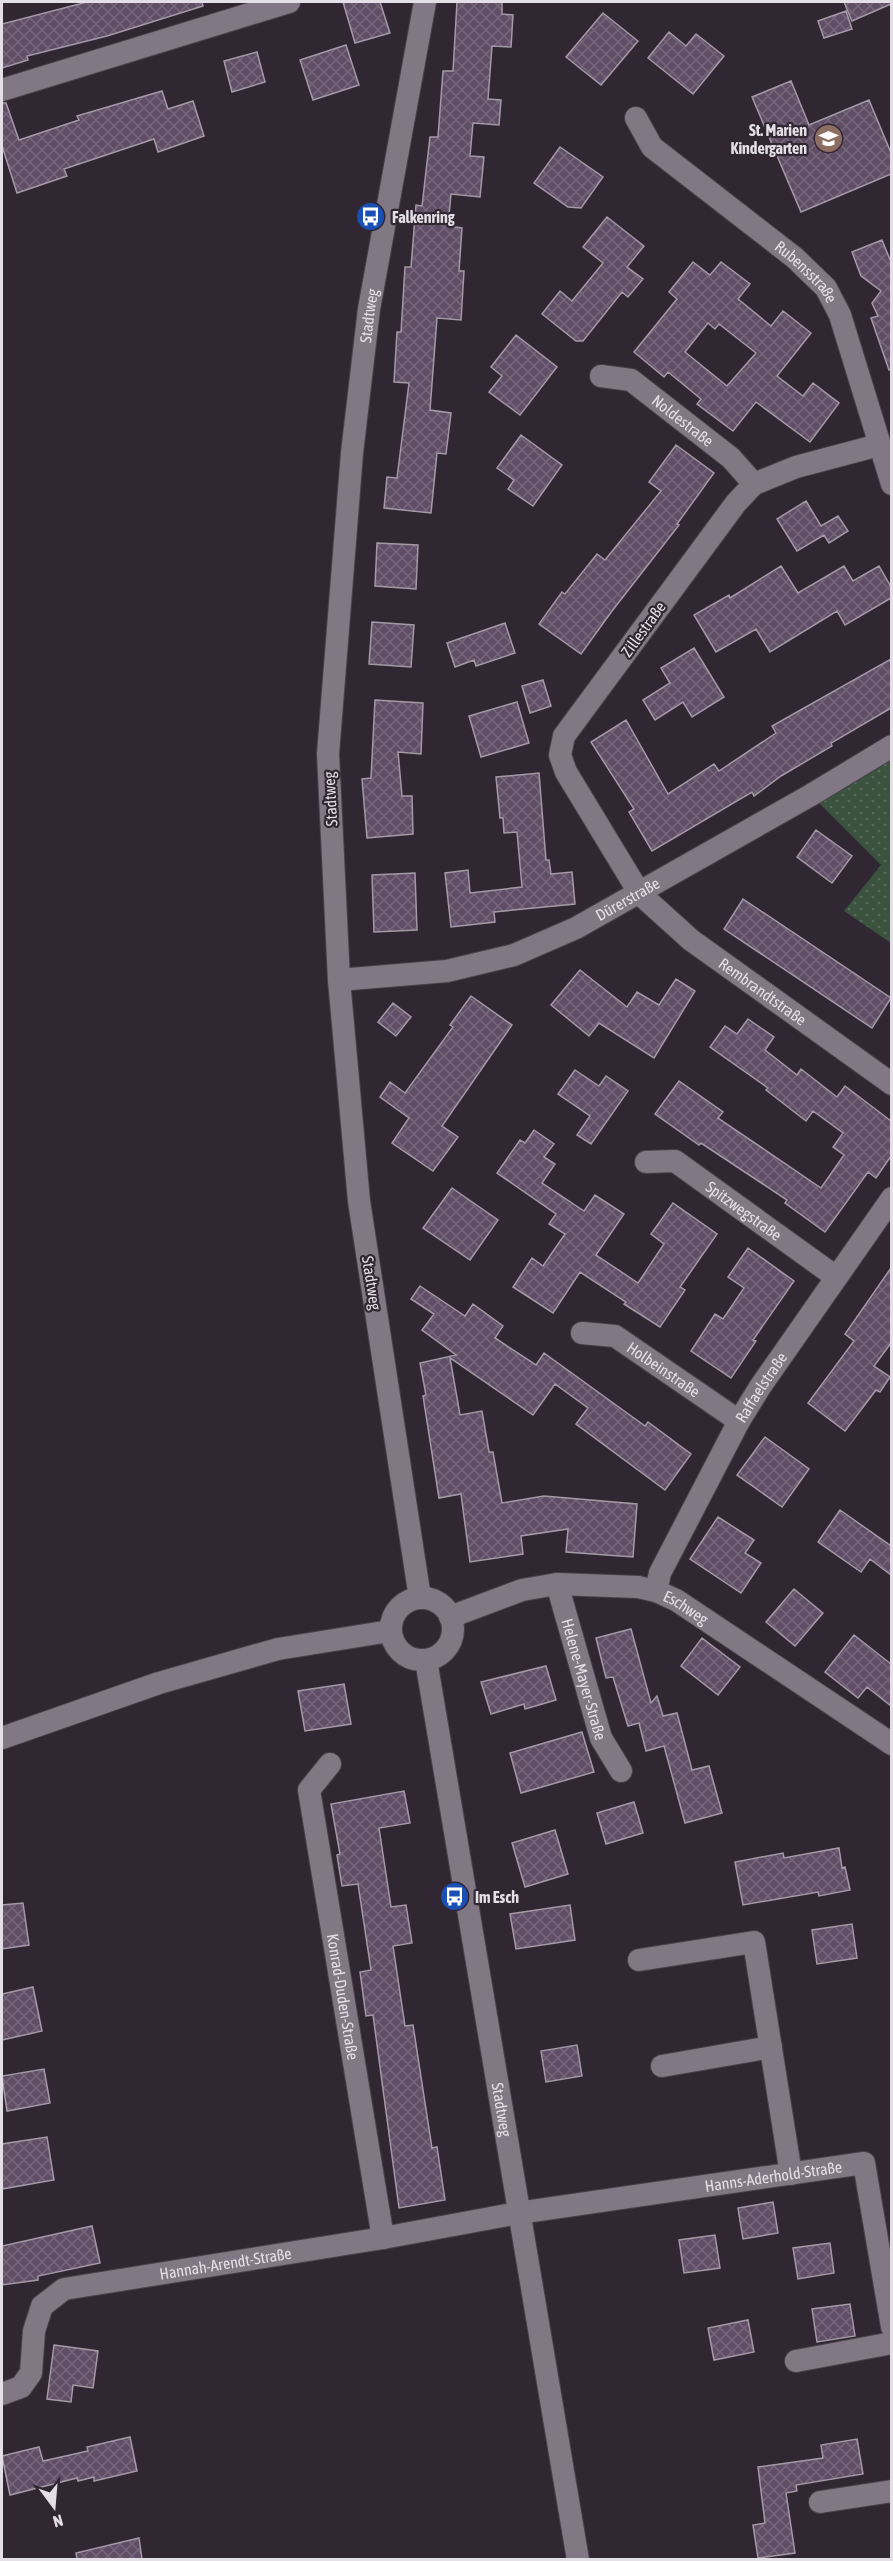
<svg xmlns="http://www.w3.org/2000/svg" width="893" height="2561" font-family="'Asap Condensed',sans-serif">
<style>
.park{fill:url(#park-dots)}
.building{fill:url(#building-cross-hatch);stroke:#a499a7;stroke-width:1.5;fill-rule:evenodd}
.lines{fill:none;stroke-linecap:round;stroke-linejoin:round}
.minor-casing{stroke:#49424b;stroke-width:24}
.minor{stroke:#827885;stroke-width:22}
.labels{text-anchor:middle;stroke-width:4.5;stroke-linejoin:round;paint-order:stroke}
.poi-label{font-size:16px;font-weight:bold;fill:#e4dfe6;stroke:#302732;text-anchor:start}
.street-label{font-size:16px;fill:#e4dfe6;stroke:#302732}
</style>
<defs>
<pattern id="park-dots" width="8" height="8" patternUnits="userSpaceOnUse" patternTransform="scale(1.5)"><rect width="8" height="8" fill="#3b523f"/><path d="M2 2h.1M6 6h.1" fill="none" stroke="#576a5b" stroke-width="1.8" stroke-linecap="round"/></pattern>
<pattern id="building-cross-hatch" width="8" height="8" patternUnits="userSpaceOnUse" patternTransform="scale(1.5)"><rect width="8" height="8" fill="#604d66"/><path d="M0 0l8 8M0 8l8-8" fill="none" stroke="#77667c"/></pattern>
</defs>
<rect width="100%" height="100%" fill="#302732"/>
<!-- park -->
<path class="park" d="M891 748V943L844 911 881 865 811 795Z"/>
<!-- building -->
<path class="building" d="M87 2H202L203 6 107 36 27 56 28 60 2 68V24Z
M343 2H380L390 33 355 43Z
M457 2H502V14L513 15 511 47 492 46 488 99 501 100 499 125 473 123 470 156 484 157 480 197 451 194 448 226 462 228 459 271H464L461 320 437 318 430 410 451 413 446 454 437 453 431 513 384 508 387 477 397 478 409 383 394 382 397 332H401L405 267H411L416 205 422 206 430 137H438L443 71H453Z
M844 2H891V4L852 21Z
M846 11 852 29 824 38 818 21Z
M603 13 638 41 601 85 566 57Z
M669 32 686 46 696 34 724 56 693 94 648 58Z
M346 45 359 85 313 100 300 60Z
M257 52 265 82 232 92 224 61Z
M791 81 809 125 869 100 891 153V174L801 212 752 97Z
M162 91 168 109 193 101 204 136 158 152 154 139 64 169 67 176 17 193 2 146V103H6L19 140 79 120 77 116Z
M560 147 603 177 581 208 568 207 534 183Z
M607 217 644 246 627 267 643 279 628 297 622 292 583 341H576L542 314 560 291 572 301 603 263 583 247Z
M882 240 891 262V369L889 370 871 318 878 316 872 303 881 291 861 276 852 252Z
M693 262 710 275 721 262 750 284 738 299 771 326 783 311 811 333 777 376 803 396 813 383 839 403 810 442 756 402 733 431 697 404 701 399 668 372 664 377 634 352 677 299 669 292ZM708 323 715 329 719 324 756 353 727 386 685 352Z
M516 335 557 367 520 415 489 392 502 376 491 367Z
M521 435 562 465 533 506 508 489 514 480 497 468Z
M676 445 714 473 677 524 679 525 612 611 581 654 539 624 562 592 565 594 597 554 605 560 661 491 649 482Z
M806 501 821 526 838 516 848 531 829 543 824 535 797 551 777 519Z
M377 543 418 545 416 589 375 586Z
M781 566 798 593 844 566 853 581 879 566 891 587V598L845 625 837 611 770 652 756 629 716 652 694 615 729 595 730 598Z
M372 622 414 625 411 667 369 664Z
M505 623 515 653 476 666 474 660 455 667 447 643Z
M694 648 724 697 692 717 683 702 655 720 643 700 670 683 661 668Z
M891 659V708L831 743 832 746 781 776 754 796 752 792 652 851 629 812 634 809 591 742 626 720 668 794 714 764 719 771 776 733 772 726Z
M543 680 551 706 530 713 522 686Z
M375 700 423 703 421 754 398 752 402 796H412L413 834 367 838 362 779 371 778Z
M517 702 529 743 481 757 469 716Z
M539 773 546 860H549L551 874 572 872 575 904 494 912 495 922 451 927 445 873 468 870 470 893 522 887 517 832 504 833 503 818H500L496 777Z
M816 830 852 856 832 883 797 857Z
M415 873 417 930 374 932 372 875Z
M743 899 891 998 872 1028 724 929Z
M580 970 627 1007 637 992 659 1005 676 979 695 991 654 1058 599 1023 589 1036 551 1005Z
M471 996 512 1025 442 1126 458 1137 433 1171 392 1143 409 1118 380 1097 390 1082 405 1093 453 1027 450 1025Z
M393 1003 411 1017 396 1036 378 1022Z
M748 1019 774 1037 765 1050 797 1075 801 1069 837 1097 845 1086 891 1121V1156L876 1178 868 1172 825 1232 785 1203 787 1200 701 1143 699 1145 655 1114 679 1081 723 1112 718 1118 821 1188 844 1155 833 1147 843 1133 813 1111 806 1121 766 1090 768 1088 710 1047 725 1026 737 1034Z
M575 1070 599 1086 606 1076 628 1091 591 1144 577 1135 590 1116 558 1094Z
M534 1130 554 1144 544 1157 555 1164 542 1183 584 1211 595 1195 624 1214 596 1255 638 1283 664 1244 651 1234 673 1203 717 1234 680 1287 685 1290 660 1327 624 1304 626 1302 580 1272 553 1313 513 1287 532 1258 543 1266 565 1234 549 1224 556 1214 497 1173 520 1140 525 1143Z
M452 1188 498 1220 470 1260 423 1228Z
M748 1248 794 1281 753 1340 756 1341 731 1378 691 1351 715 1314 723 1319 744 1288 728 1277Z
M891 1268V1343L874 1366 890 1377 880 1392 876 1390 845 1431 808 1403 854 1341 845 1334Z
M420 1286 465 1316 473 1304 503 1326 495 1338 536 1365 544 1353 645 1426 648 1422 691 1454 665 1490 576 1424 588 1408 555 1384 533 1415 450 1358 460 1415 482 1411 489 1452H493L502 1503 544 1496 637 1504 633 1557 566 1552 568 1529 521 1536 523 1554 470 1562 461 1494 439 1498 423 1396 426 1395 420 1363 456 1355 422 1330 434 1314 411 1299Z
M765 1437 809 1469 782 1507 737 1475Z
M840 1510 891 1546V1575L870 1559 861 1572 818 1542Z
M718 1517 754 1540 745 1553 761 1563 741 1593 690 1559Z
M794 1589 823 1613 795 1646 766 1622Z
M631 1629 651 1703 657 1696 663 1716 677 1713 692 1770 709 1766 722 1813 685 1823 664 1746 646 1751 639 1723 628 1726 613 1677 606 1678 596 1638Z
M854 1635 891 1664V1706L867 1687 858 1698 825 1672Z
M702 1638 740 1667 718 1695 681 1666Z
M546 1666 556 1700 525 1709 524 1704 491 1714 481 1682Z
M344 1684 351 1724 305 1731 298 1691Z
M582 1732 594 1772 521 1793 510 1753Z
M404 1791 410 1823 379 1828 391 1907 406 1905 412 1943 393 1946 405 2026 413 2025 432 2148 437 2147 445 2200 399 2208 373 2015 366 2016 360 1972 371 1970 358 1884 342 1886 337 1855 340 1854 331 1804Z
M634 1802 643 1833 606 1844 597 1813Z
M555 1830 568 1874 525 1887 512 1843Z
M839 1848 842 1868 845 1867 850 1890 819 1896 818 1892 743 1905 735 1862 783 1853 784 1858Z
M23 1903 29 1945 2 1949V1905Z
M570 1905 575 1940 516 1949 510 1914Z
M852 1924 857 1958 817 1964 812 1930Z
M33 1987 42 2031 2 2040V1994Z
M577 2045 582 2076 546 2082 541 2051Z
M44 2069 50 2103 7 2111 2 2076Z
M47 2137 54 2180 2 2189V2144Z
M773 2202 778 2233 743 2239 738 2208Z
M92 2226 100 2263 38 2276V2280L2 2285V2246Z
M715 2235 720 2268 684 2273 679 2240Z
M830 2243 834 2273 798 2279 793 2248Z
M850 2304 855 2336 817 2342 812 2309Z
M748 2320 754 2352 714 2360 708 2328Z
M54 2345 98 2351 93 2388 73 2385 71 2402 47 2399Z
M130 2437 137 2471 94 2481V2477L78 2481 77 2478 10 2495 2 2456 39 2447 43 2461 88 2451 87 2447Z
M857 2439 863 2474 796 2485 797 2491 786 2493 795 2553 758 2558 753 2525 765 2523 758 2467 823 2458 821 2445Z
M139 2538 142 2559H77L76 2553Z"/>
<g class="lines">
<defs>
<g id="minor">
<path d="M2 90 289 2"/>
<path id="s1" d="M636 118 652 147 795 258 826 288 840 315 892 484"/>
<path id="s2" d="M601 376 631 380 731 458 754 484"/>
<path id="s3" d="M879 445 796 467 754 484 736 503 564 736 560 755 566 772 640 894 691 940 892 1084"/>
<path id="s4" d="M339 980 447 971 514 955 576 928 811 795 892 746"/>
<path id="s5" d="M646 1162 675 1161 836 1277"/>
<path id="s6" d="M582 1333 615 1336 739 1421"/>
<path id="s7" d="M557 1584 601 1738 621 1771"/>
<path id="s8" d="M656 1591 660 1573 739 1421 760 1387 892 1198"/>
<path id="s9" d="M420 1598 359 1201 339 980 328 754 352 453 369 309 425 2"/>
<circle cx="422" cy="1629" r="31"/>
<path id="s10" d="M450 1617 522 1590 557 1584 638 1587 656 1591 676 1600 892 1744"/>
<path id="s11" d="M426 1660 578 2560"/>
<path d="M2 1738 159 1683 278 1649 390 1631"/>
<path id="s12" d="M330 1764 309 1790 383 2238"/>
<path d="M639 1960 754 1942 791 2174"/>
<path d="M662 2066 771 2047"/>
<path d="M796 2361 892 2343"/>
<path id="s13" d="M2 2394 21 2387 31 2373 34 2331 42 2306 64 2289 383 2238 518 2213 864 2163 892 2327"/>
<path d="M820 2502 892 2491"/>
</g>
</defs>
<!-- minor casing -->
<use href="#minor" class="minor-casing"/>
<!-- minor -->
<use href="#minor" class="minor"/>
</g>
<!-- icons -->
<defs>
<symbol id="school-disc" viewBox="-11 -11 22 22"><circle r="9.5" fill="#8d6e63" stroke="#302732"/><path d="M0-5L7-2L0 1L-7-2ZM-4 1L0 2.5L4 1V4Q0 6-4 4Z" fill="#fff"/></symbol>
<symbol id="bus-disc" viewBox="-11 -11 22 22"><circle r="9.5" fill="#1a4fb4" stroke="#302732"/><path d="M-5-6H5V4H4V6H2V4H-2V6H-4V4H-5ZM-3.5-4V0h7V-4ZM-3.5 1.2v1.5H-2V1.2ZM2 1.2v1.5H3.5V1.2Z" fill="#fff"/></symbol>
</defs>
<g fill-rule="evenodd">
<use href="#school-disc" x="812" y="122" width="33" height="33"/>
<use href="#bus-disc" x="354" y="200" width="33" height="33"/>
<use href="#bus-disc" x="438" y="1880" width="33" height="33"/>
</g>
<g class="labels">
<!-- poi labels -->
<g class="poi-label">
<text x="807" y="136" text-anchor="end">St. Marien<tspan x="807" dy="18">Kindergarten</tspan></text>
<text x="392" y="223">Falkenring</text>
<text x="475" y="1903">Im Esch</text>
</g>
<!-- street labels -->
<g class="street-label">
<text dy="6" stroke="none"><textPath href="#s1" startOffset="232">Rubensstraße</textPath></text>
<text dy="6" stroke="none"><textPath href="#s9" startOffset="1290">Stadtweg</textPath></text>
<text dy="6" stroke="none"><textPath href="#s2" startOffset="96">Noldestraße</textPath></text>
<text transform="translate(643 629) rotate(-54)" y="6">Zillestraße</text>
<text transform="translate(330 799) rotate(-93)" y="6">Stadtweg</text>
<text dy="6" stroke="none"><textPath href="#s4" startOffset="304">Dürerstraße</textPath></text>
<text dy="6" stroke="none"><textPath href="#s3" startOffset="784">Rembrandtstraße</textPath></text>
<text dy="6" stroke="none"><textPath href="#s5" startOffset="114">Spitzwegstraße</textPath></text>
<text transform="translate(372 1283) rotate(81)" y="6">Stadtweg</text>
<text dy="6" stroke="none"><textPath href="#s6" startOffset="92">Holbeinstraße</textPath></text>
<text dy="6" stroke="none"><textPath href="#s8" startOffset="230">Raffaelstraße</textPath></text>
<text dy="6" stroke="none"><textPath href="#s10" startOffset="246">Eschweg</textPath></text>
<text dy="6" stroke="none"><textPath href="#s7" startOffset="99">Helene-Mayer-Straße</textPath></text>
<text dy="6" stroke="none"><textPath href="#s12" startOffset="243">Konrad-Duden-Straße</textPath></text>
<text dy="6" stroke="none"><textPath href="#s11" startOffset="456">Stadtweg</textPath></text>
<text dy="6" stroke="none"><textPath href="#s13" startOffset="852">Hanns-Aderhold-Straße</textPath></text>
<text dy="6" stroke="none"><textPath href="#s13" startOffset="297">Hannah-Arendt-Straße</textPath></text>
</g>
</g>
<!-- border -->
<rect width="893" height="2561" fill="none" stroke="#e4dfe6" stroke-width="6"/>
<!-- north arrow -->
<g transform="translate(54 2507) rotate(164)" stroke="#302732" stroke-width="4.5" paint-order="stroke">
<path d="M0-4.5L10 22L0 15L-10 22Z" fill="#e4dfe6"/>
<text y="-9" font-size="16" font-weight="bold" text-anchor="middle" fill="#e4dfe6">N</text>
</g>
</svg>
